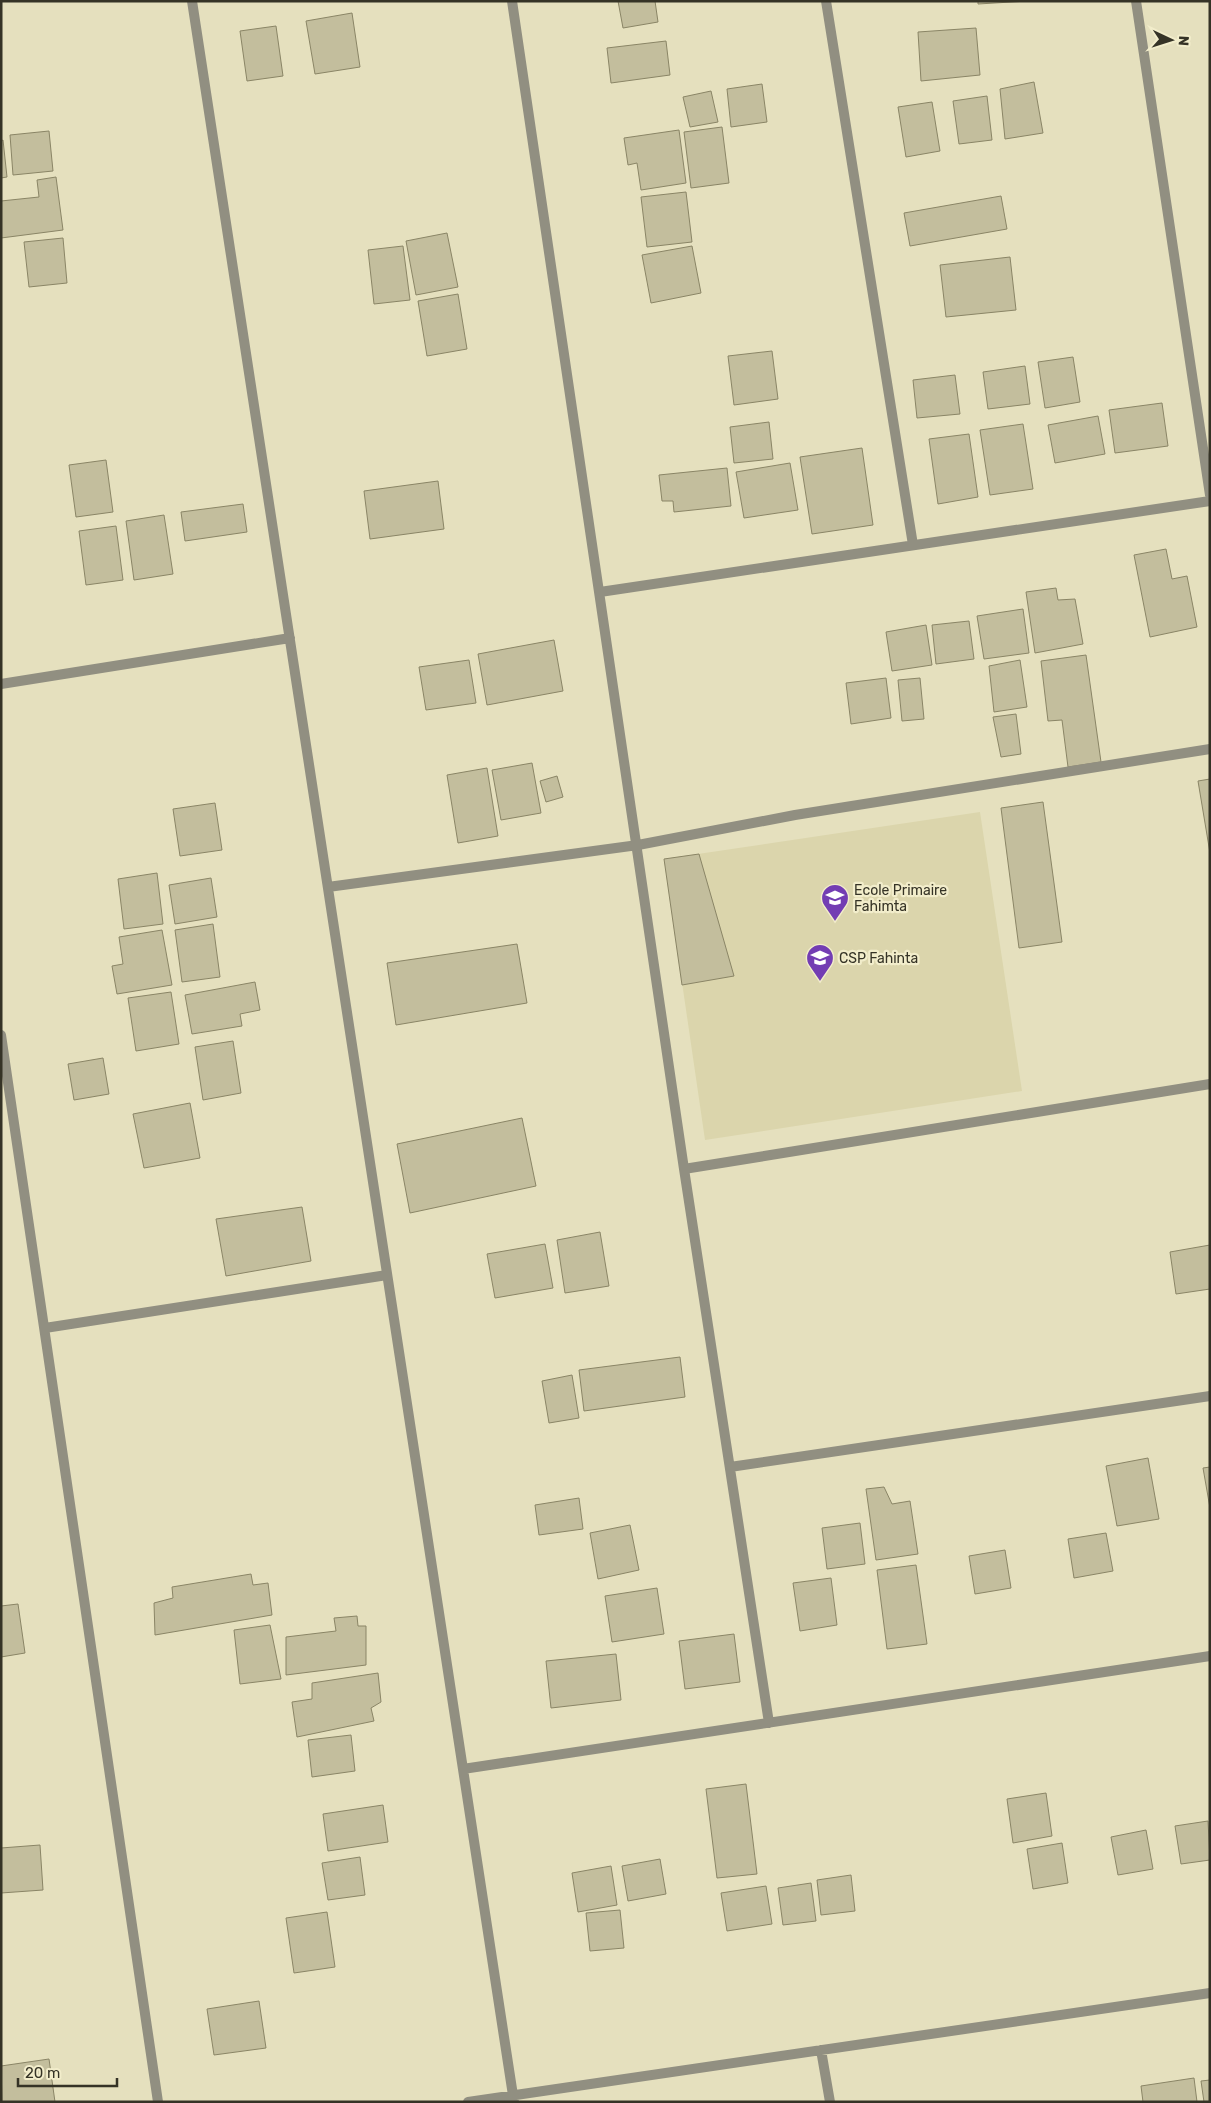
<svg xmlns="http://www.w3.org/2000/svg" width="1211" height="2103" font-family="Rubik,sans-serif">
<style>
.built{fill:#dbd5ac}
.building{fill:#c3be9d;stroke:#8a8566}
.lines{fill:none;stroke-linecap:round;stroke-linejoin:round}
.minor{stroke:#918f81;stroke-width:10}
.labels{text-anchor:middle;stroke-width:4.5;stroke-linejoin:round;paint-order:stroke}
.poi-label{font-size:14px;fill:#353326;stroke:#f2edcb;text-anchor:start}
</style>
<rect width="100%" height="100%" fill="#e5e0be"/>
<!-- built -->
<path class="built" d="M980 812 1022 1091 705 1140 664 859Z"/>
<!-- building -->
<path class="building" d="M618 1H655L658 22 623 28Z
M978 1H1028L978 4Z
M352 13 360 67 315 74 306 21Z
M276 26 283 76 247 81 240 31Z
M976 28 980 75 921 81 918 32Z
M666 41 670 75 611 83 607 48Z
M1034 82 1043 133 1005 139 1000 89Z
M762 84 767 122 731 127 727 89Z
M711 91 718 122 690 127 683 97Z
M987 96 992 140 959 144 953 101Z
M932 102 940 151 906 157 898 107Z
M722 127 729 183 691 188 684 132Z
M679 130 686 183 641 190 637 163 628 165 624 138Z
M49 131 53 171 13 175 10 135Z
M3 140 7 177 1 178V141Z
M56 177 63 230 1 238V201L39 197 37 180Z
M686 192 692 242 647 247 641 197Z
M1001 196 1007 229 910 246 904 213Z
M447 233 458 287 416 295 406 241Z
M63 238 67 283 29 287 24 242Z
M403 246 410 300 374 304 368 250Z
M692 246 701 293 651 303 642 255Z
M1010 257 1016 310 946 317 940 265Z
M458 294 467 349 427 356 418 301Z
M772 351 778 399 734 405 728 356Z
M1073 357 1080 402 1045 408 1038 362Z
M1025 366 1030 404 988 409 983 372Z
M955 375 960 414 917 418 913 380Z
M1162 403 1168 446 1115 453 1109 410Z
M1098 416 1105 454 1055 463 1048 425Z
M769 422 773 459 734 463 730 427Z
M1023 424 1033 489 990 495 980 430Z
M969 434 978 497 938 504 929 439Z
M862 448 873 525 812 534 800 457Z
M106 460 113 512 76 517 69 465Z
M790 463 798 510 744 518 736 472Z
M727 468 731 506 674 512 673 501H662L659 475Z
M438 481 444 529 370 539 364 491Z
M243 504 247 532 185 541 181 512Z
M164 515 173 574 134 580 126 521Z
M116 526 123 580 86 585 79 531Z
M1166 549 1172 579 1187 576 1197 627 1150 637 1134 555Z
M1056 588 1058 600 1075 599 1083 644 1035 653 1026 592Z
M1023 609 1029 653 984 659 977 616Z
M969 621 974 659 936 664 932 625Z
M926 625 932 665 892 671 886 632Z
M554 640 563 691 487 705 478 654Z
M1086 655 1101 762 1068 767 1062 720 1048 721 1041 661Z
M469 660 476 703 426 710 419 667Z
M1020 660 1027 707 994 712 989 666Z
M886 678 891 718 851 724 846 683Z
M920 678 924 719 902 721 898 680Z
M1016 714 1021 754 1001 757 993 717Z
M532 763 541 813 501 820 492 770Z
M487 768 498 836 458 843 447 775Z
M557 776 563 797 546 802 540 781Z
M1210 779V853L1198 781Z
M1043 802 1062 942 1019 948 1001 808Z
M215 803 222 850 180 856 173 809Z
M699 854 734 976 682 985 664 859Z
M157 873 163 924 124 929 118 879Z
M211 878 217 917 175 924 169 885Z
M213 924 220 977 182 982 175 930Z
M162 930 172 985 117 994 112 966 123 964 119 937Z
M517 944 527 1003 396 1025 387 963Z
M255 982 260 1010 240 1014 242 1026 192 1034 185 995Z
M171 992 179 1044 136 1051 128 998Z
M233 1041 241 1093 203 1100 195 1047Z
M103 1058 109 1094 74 1100 68 1064Z
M190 1103 200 1158 144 1168 133 1114Z
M522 1118 536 1186 410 1213 397 1144Z
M302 1207 311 1261 226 1276 216 1219Z
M600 1232 609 1286 565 1293 557 1240Z
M545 1244 553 1288 495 1298 487 1254Z
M1210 1245V1289L1176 1294 1170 1252Z
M680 1357 685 1397 584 1411 579 1370Z
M572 1375 579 1418 549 1423 542 1381Z
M1148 1458 1159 1519 1117 1526 1106 1466Z
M1210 1467V1508L1203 1468Z
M884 1487 892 1504 910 1501 918 1554 876 1560 866 1489Z
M579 1498 583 1529 539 1535 535 1505Z
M860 1523 865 1564 827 1569 822 1528Z
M630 1525 639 1570 598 1579 590 1533Z
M1106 1533 1113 1571 1074 1578 1068 1539Z
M1005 1550 1011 1588 975 1594 969 1556Z
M916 1565 927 1644 887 1649 877 1570Z
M251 1574 253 1585 268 1583 272 1615 155 1635 154 1603 173 1598 172 1587Z
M831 1578 837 1625 800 1631 793 1583Z
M657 1588 664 1634 612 1642 605 1596Z
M18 1604 25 1653 1 1657V1606Z
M357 1616 358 1626H366V1665L286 1675V1637L336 1631 334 1618Z
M270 1625 281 1679 240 1684 234 1630Z
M734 1634 740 1682 685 1689 679 1641Z
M616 1654 621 1700 551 1708 546 1661Z
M378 1673 381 1702 371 1708 374 1721 297 1737 292 1702 312 1699V1683Z
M351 1735 355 1771 312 1777 308 1740Z
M746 1784 757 1874 717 1878 706 1789Z
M1046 1793 1052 1836 1013 1843 1007 1799Z
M383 1805 388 1842 328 1851 323 1814Z
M1208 1821 1210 1860 1181 1864 1175 1826Z
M1146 1830 1153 1869 1118 1875 1111 1837Z
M1062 1843 1068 1883 1033 1889 1027 1849Z
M40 1845 43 1890 1 1893V1848Z
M360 1857 365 1895 328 1900 322 1863Z
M660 1859 666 1894 628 1901 622 1866Z
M611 1866 617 1905 578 1912 572 1873Z
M851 1875 855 1911 821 1915 817 1880Z
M811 1883 816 1921 783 1925 778 1888Z
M766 1886 772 1924 727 1931 721 1893Z
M620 1910 624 1948 590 1951 586 1913Z
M327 1912 335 1967 294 1973 286 1918Z
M259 2001 266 2048 214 2055 207 2009Z
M49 2059 55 2102H2L1 2066Z
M1194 2078 1197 2102H1143L1141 2086Z
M1210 2080V2102H1204L1201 2081Z"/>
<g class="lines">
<!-- minor -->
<path class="minor" d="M192 1 514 2102
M512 1 684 1169 769 1723
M826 1 913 545
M1136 1 1210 495
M600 592 1210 501
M1 684 290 638
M328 887 638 845 795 815 1210 749
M1 1035 158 2102
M684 1169 1210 1084
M45 1328 387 1275
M730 1467 1210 1396
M463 1769 1210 1656
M821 2050 830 2102
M468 2102 1210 1993"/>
</g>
<!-- icons -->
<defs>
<symbol id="school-pin" viewBox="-11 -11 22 30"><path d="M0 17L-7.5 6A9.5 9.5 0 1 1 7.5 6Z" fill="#733db3" stroke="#f2edcb"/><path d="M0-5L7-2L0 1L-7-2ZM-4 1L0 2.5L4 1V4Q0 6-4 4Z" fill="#fff"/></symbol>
</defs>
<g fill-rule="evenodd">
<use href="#school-pin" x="819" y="882" width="32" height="43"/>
<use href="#school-pin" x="804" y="942" width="32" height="43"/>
</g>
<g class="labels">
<!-- poi labels -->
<g class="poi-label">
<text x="854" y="895">Ecole Primaire<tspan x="854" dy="16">Fahimta</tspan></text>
<text x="839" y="963">CSP Fahinta</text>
</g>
</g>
<!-- border -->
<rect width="1211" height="2103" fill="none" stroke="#353326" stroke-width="5"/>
<!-- north arrow -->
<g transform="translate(1171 40) rotate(94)" stroke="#f2edcb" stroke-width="4" paint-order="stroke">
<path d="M0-4L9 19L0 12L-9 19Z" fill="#353326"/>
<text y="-8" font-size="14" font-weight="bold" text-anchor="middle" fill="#353326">N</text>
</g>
<!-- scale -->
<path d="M18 2078v8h99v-8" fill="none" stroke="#353326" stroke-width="2.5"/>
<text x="25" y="2078" font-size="15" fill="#353326" stroke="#f2edcb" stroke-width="4" paint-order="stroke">20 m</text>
</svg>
